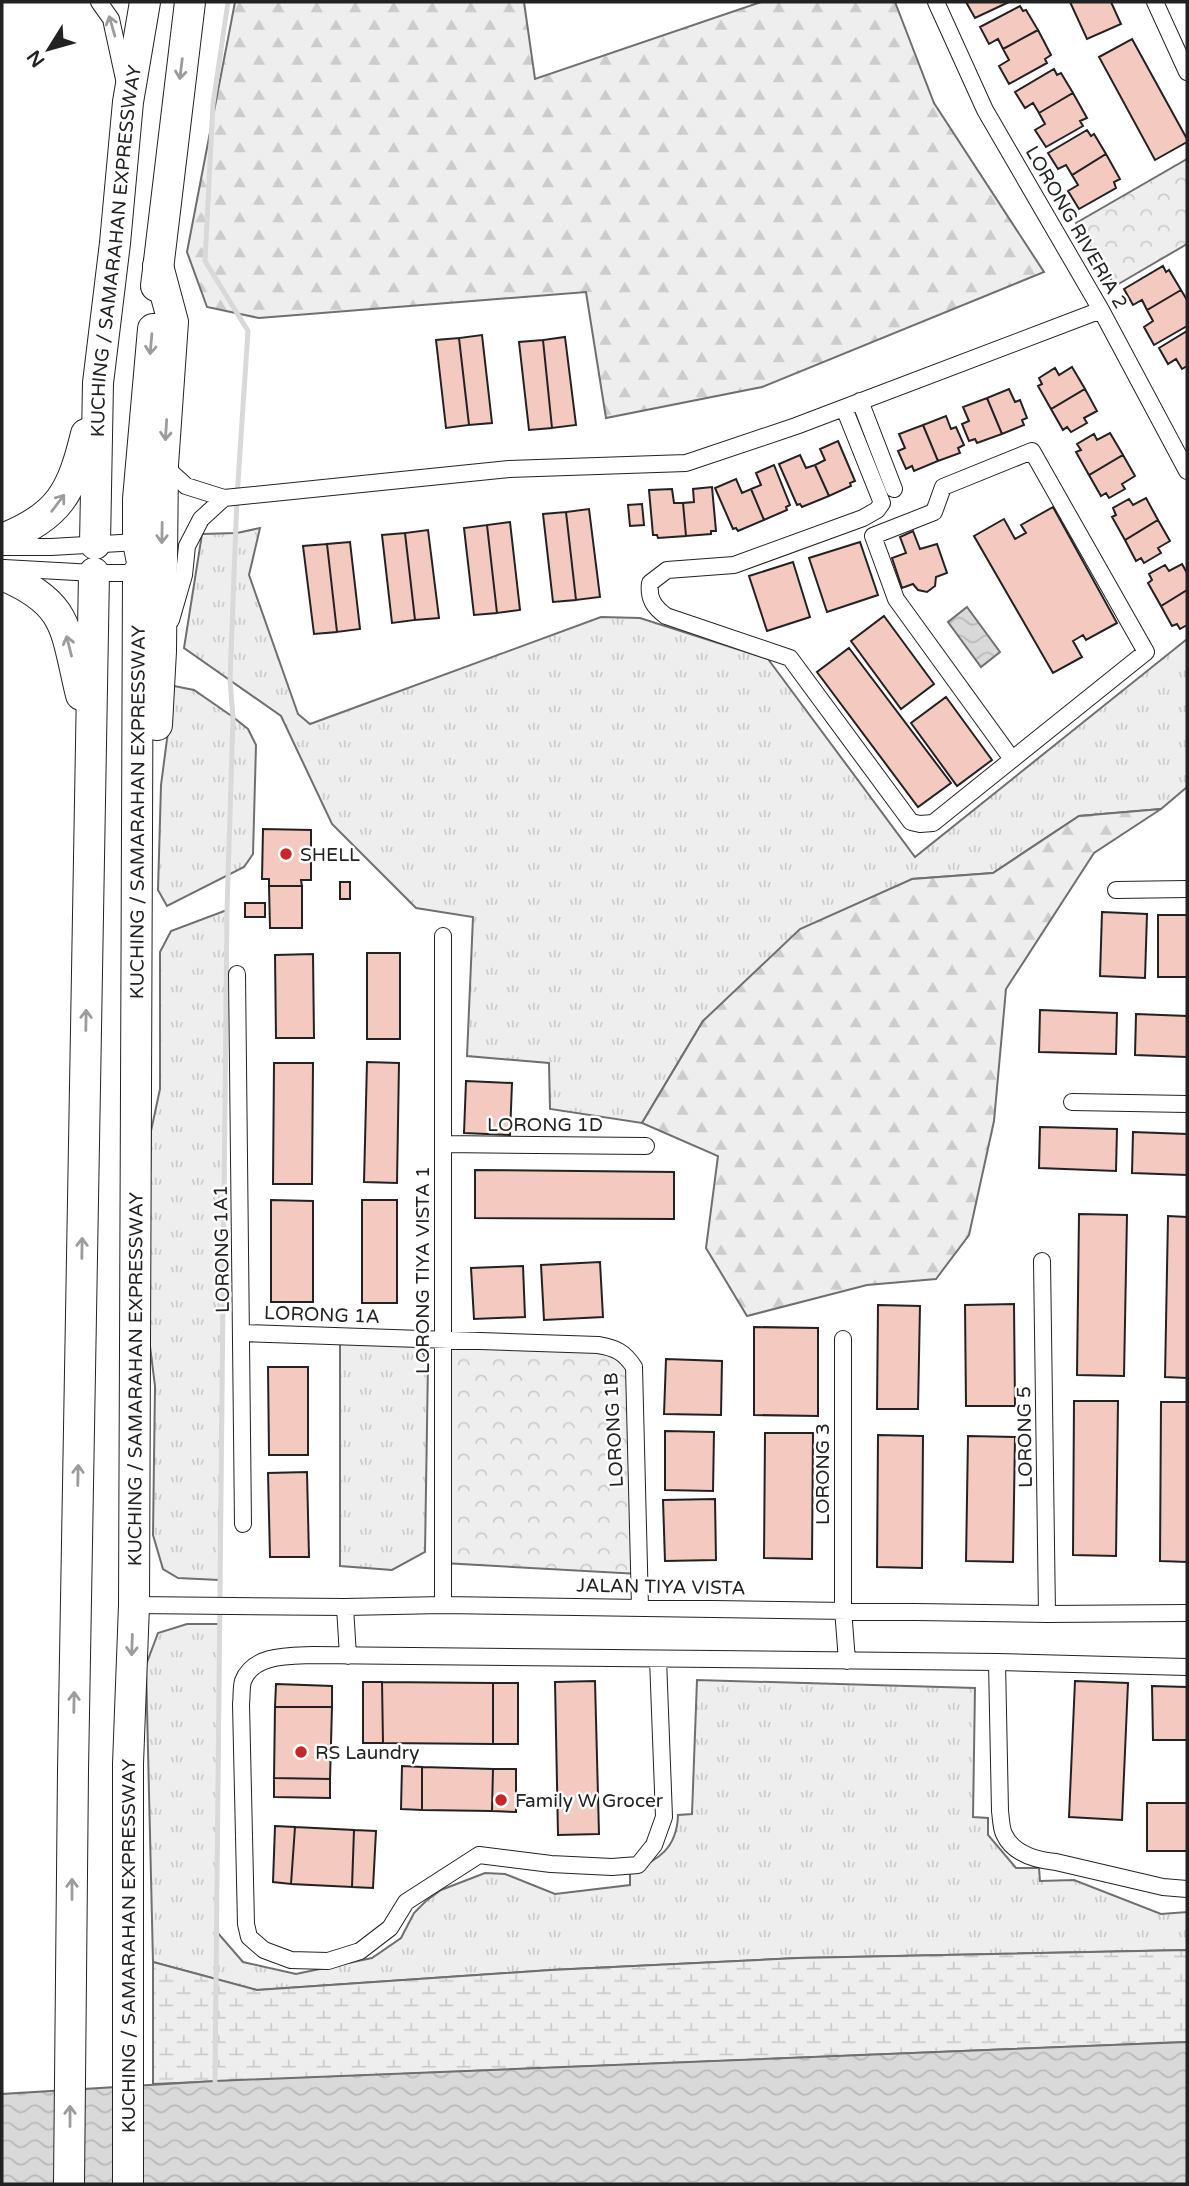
<svg xmlns="http://www.w3.org/2000/svg" width="1189" height="2186" font-family="'Varela Round',sans-serif">
<style>
.grass{fill:url(#grass-tufts);stroke:#6f6f6f;stroke-width:2}
.forest{fill:url(#forest-firs);stroke:#6f6f6f;stroke-width:2}
.wetland{fill:url(#wetland-marsh);stroke:#6f6f6f;stroke-width:2}
.park{fill:url(#park-crowns);stroke:#6f6f6f;stroke-width:2}
.water{fill:url(#water-waves);stroke:#6f6f6f;stroke-width:2}
.lines{fill:none;stroke-linecap:round;stroke-linejoin:round}
.stream{stroke:#d9d9d9;stroke-width:5}
.building{fill:#f3c9c0;stroke:#222;stroke-width:2}
.street-casing{stroke:#222;stroke-width:18}
.highway-casing{stroke:#222;stroke-width:32}
.street{stroke:#fff;stroke-width:16}
.highway{stroke:#fff;stroke-width:30}
.oneway{stroke:#9c9c9c}
.poi-dot{fill:#c62828;stroke:#fff;stroke-width:2.5}
.labels{text-anchor:middle;stroke-width:5;stroke-linejoin:round;paint-order:stroke}
.street-label{font-size:19px;fill:#222;stroke:#fff}
.poi-label{font-size:19px;fill:#222;stroke:#fff;text-anchor:start}
</style>
<defs>
<pattern id="grass-tufts" width="24" height="20" patternUnits="userSpaceOnUse" patternTransform="scale(1.75)"><rect width="24" height="20" fill="#eee"/><path d="M3 7l-1-3M5 7V3M7 7l1-3M15 17l-1-3M17 17v-4M19 17l1-3" fill="none" stroke="#ccc"/></pattern>
<pattern id="forest-firs" width="22" height="20" patternUnits="userSpaceOnUse" patternTransform="scale(1.75)"><rect width="22" height="20" fill="#eee"/><path d="M5 1l3.5 6h-7zM16 11l3.5 6h-7z" fill="#ccc"/></pattern>
<pattern id="wetland-marsh" width="20" height="14" patternUnits="userSpaceOnUse" patternTransform="scale(1.75)"><rect width="20" height="14" fill="#eee"/><path d="M1 5h8M5 5V1M11 12h8M15 12V8" fill="none" stroke="#ccc"/></pattern>
<pattern id="park-crowns" width="20" height="18" patternUnits="userSpaceOnUse" patternTransform="scale(1.75)"><rect width="20" height="18" fill="#eee"/><path d="M2 6a3 3 0 1 1 6 0M12 15a3 3 0 1 1 6 0" fill="none" stroke="#ccc"/></pattern>
<pattern id="water-waves" width="16" height="10" patternUnits="userSpaceOnUse" patternTransform="scale(1.75)"><rect width="16" height="10" fill="#d9d9d9"/><path d="M0 5q4-4 8 0t8 0" fill="none" stroke="#bababa"/></pattern>
</defs>
<rect width="100%" height="100%" fill="#fff"/>
<!-- grass -->
<path class="grass" d="M260 528 249 575 298 714 310 724 601 617 640 618 768 659 915 857 1187 639V787L1161 809 1079 816 993 873 912 879 703 1021 642 1123 550 1109 549 1063 467 1056 473 917 416 908 332 824 281 716 184 648 202 534 237 533Z
M174 686 194 690 233 717 248 729 256 745 253 854 244 867 167 906 158 890 161 785Z
M227 910 219 1580 178 1578 163 1569 153 1535 155 1386 147 1322 151 1131 160 1089V952L171 931Z
M340 1336 414 1338 428 1362 425 1552 392 1570 340 1566Z
M187 1624H219L216 1931 243 1962 296 1974 372 1958 401 1938 414 1913 426 1901 441 1890 485 1873 505 1874 555 1894 630 1885V1872C659 1860 677 1848 678 1815L692 1814 697 1680 975 1688 973 1817 988 1818V1835L1016 1868H1039L1040 1881 1074 1880 1161 1914 1187 1912V1950L798 1958 551 1970 257 1990 153 1962 146 1665 158 1633Z"/>
<!-- forest -->
<path class="forest" d="M235 2H524L535 79 761 2H895L934 103 1044 272 762 387 606 418 586 292 259 318 207 307 187 252Z
M1161 809 1094 853 1006 989 994 1121 969 1235 936 1279 867 1285 747 1316 706 1248 718 1156 642 1123 703 1021 800 929 912 879 993 873 1079 816Z"/>
<!-- wetland -->
<path class="wetland" d="M1187 1950V2042L153 2084V1962L257 1990 551 1970 798 1958Z"/>
<!-- park -->
<path class="park" d="M1187 159V244L1115 286 1076 223Z
M443 1339 598 1345 627 1356 639 1574 443 1563Z"/>
<!-- water -->
<path class="water" d="M967 607 1000 652 981 667 948 622Z
M1187 2042V2184H2V2094L215 2081Z"/>
<g class="lines">
<!-- stream -->
<path class="stream" d="M215 2081 227 910 233 717 230 680 237 497 248 331 205 261 213 104 228 2"/>
</g>
<!-- building -->
<path class="building" d="M966 2H1009L975 18Z
M1070 2H1111L1121 24 1087 39Z
M1020 6 1023 11 1026 10 1038 30 1003 49 998 39 989 44 980 27Z
M1038 30 1051 55 1045 59 1047 63 1009 84 999 66 1009 60 1003 49Z
M1132 39 1187 139V142L1155 160 1099 57Z
M1054 69 1057 75 1061 73 1073 93 1039 113 1033 103 1025 108 1015 92Z
M1073 93 1087 118 1080 121 1083 126 1046 147 1035 130 1045 124 1039 113Z
M1087 130 1091 136 1094 134 1106 154 1072 175 1066 165 1058 169 1048 153Z
M1106 154 1120 179 1114 182 1116 188 1079 209 1068 191 1078 185 1072 175Z
M1163 266 1166 272 1169 270 1181 290 1147 310 1142 300 1133 305 1124 289Z
M1181 290 1187 300V326L1154 345 1144 327 1153 321 1147 310Z
M1187 331V366L1182 369 1176 359 1168 364 1159 348Z
M482 335 492 423 469 425 459 338Z
M565 337 576 425 552 428 543 340Z
M459 338 469 425 446 428 436 340Z
M543 340 552 428 529 430 519 342Z
M1072 367 1085 389 1051 409 1038 386 1042 384 1039 378 1055 368 1059 375Z
M1009 389 1015 402 1020 400 1027 418 1022 420 1024 425 1002 434 987 398Z
M1085 389 1097 411 1084 418 1087 423 1071 432 1067 427 1063 430 1051 409Z
M987 398 1002 434 977 443 975 439 969 441 962 424 969 421 963 407Z
M946 416 951 429 956 427 964 445 958 448 960 453 938 461 923 425Z
M923 425 938 461 914 471 912 466 906 469 898 451 905 448 899 434Z
M1110 433 1123 455 1089 475 1076 452 1081 450 1077 444 1094 434 1097 440Z
M838 441 855 481 850 483 851 486 829 496 815 465 825 460 820 449Z
M800 455 806 468 815 465 829 496 802 507 800 504 797 505 779 464Z
M1123 455 1135 476 1122 484 1125 489 1109 498 1106 493 1101 496 1089 475Z
M774 465 790 505 786 507 787 510 764 520 751 489 761 485 756 473Z
M736 479 742 493 751 489 764 520 738 531 736 528 733 529 715 488Z
M712 487 716 531H711V534L686 536 683 503 694 502 693 489Z
M672 489 674 503H683L686 536 658 538 657 535H653L649 490Z
M1146 498 1158 520 1125 540 1112 517 1116 515 1113 508 1129 499 1133 505Z
M642 504 644 525 630 526 628 505Z
M1053 507 1117 623 1086 640 1083 635 1073 641 1082 657 1053 673 974 536 1004 519 1015 539 1026 533 1021 525Z
M589 509 600 597 576 600 566 512Z
M566 512 576 600 553 602 543 514Z
M1158 520 1170 541 1158 548 1161 553 1144 563 1141 558 1136 561 1125 540Z
M510 522 520 610 497 613 487 525Z
M487 525 497 613 474 615 464 528Z
M428 530 439 618 415 620 405 533Z
M913 531 920 549 937 544 947 573 936 577 935 586 927 592 918 590 913 584 902 588 892 558 906 553 900 537Z
M405 533 415 620 392 623 382 535Z
M350 542 360 629 337 632 327 544Z
M860 542 878 595 827 612 809 558Z
M327 544 337 632 314 634 303 546Z
M793 562 810 617 767 631 749 576Z
M1182 564 1187 573V590L1161 606 1148 583 1152 580 1149 574 1165 565 1169 571Z
M1187 590V625L1180 629 1177 624 1172 626 1161 606Z
M884 616 934 684 901 709 851 641Z
M849 648 951 783 918 807 817 672Z
M946 697 992 760 957 786 911 723Z
M263 829 311 830V880H301L302 886H269V879H262Z
M340 882H350V899H340Z
M269 886H302V928H270Z
M245 903H265V917H245Z
M1102 912 1147 914 1145 978 1100 976Z
M1158 915H1187V977H1158Z
M367 953H400V1039H367Z
M313 954 314 1038H276L275 955Z
M1040 1010 1117 1013 1116 1054 1039 1052Z
M1136 1014 1187 1016V1057L1135 1055Z
M367 1062 399 1063 397 1183 364 1182Z
M274 1063H313L312 1184H273Z
M466 1081 512 1083 510 1135 464 1133Z
M1040 1127 1117 1129 1116 1171 1039 1168Z
M1133 1132 1187 1134V1175L1132 1173Z
M475 1170 674 1172V1219L475 1218Z
M271 1200 313 1201V1302H271Z
M362 1200H397V1303H362Z
M1079 1214 1127 1215 1124 1376 1077 1375Z
M1168 1216 1187 1217V1378L1165 1377Z
M600 1262 603 1317 544 1320 541 1265Z
M523 1266 525 1317 474 1319 471 1268Z
M1014 1304 1015 1406H966L965 1305Z
M878 1305 920 1306 918 1409H877Z
M754 1327 818 1328V1416L754 1415Z
M666 1359 722 1361 721 1415 664 1414Z
M268 1367H308V1455H269Z
M1074 1401H1118L1116 1556 1073 1555Z
M1161 1402H1187V1562L1160 1561Z
M665 1431 714 1432 713 1491 665 1490Z
M765 1433H813L812 1559 764 1558Z
M878 1435 923 1436 922 1568 877 1567Z
M968 1436 1015 1437 1013 1562 966 1561Z
M307 1472 309 1557H270L268 1473Z
M715 1499 716 1560 665 1561 663 1500Z
M595 1681 599 1834 558 1835 555 1682Z
M1075 1681 1128 1683 1122 1820 1069 1817Z
M363 1682H382L383 1743H363Z
M382 1682 493 1683V1744L383 1743Z
M493 1683H518V1744H493Z
M276 1684 332 1686V1707H275Z
M1152 1686 1187 1687V1740H1153Z
M275 1707H332L330 1779 274 1778Z
M402 1766 422 1767V1810L401 1809Z
M422 1767 493 1769 492 1811 422 1810Z
M493 1769H516V1812L492 1811Z
M274 1778 330 1779V1798L274 1797Z
M1147 1803H1187V1851H1147Z
M275 1826 295 1827 291 1884 273 1882Z
M295 1827 354 1830 352 1887 291 1884Z
M354 1830 376 1831 373 1888 352 1887Z"/>
<g class="lines">
<defs>
<path id="street" d="M99 2 111 19 124 79
M936 2 985 110 1101 310 1187 471
M1155 2 1187 72
M860 401 894 489
M844 408 882 503 877 510 863 518 734 565 667 570 650 583C648 599 654 607 666 616L790 658 911 822 920 824 933 823 1146 652 1032 451 943 487 934 512 873 536 896 599 1012 759
M163 465 186 486 224 498 509 469 686 463 796 426 1101 310
M2 547H51L138 542
M4 568 94 573H138
M171 620 184 575 187 546 201 519 224 498
M1116 890 1187 889
M237 974 243 1524
M1072 1102 1187 1104
M443 1144 646 1146
M1042 1261 1047 1614
M243 1333 598 1345C616 1348 624 1352 634 1367L640 1607
M843 1339V1609L847 1661
M134 1605 345 1607 443 1605 1047 1614 1187 1613
M443 1605V936
M345 1607 348 1656
M658 1659 664 1817 654 1845 638 1865 612 1867 551 1864 479 1855 406 1902 390 1928 360 1951 328 1961 291 1960 264 1950 249 1937 246 1924 241 1704C242 1697 241 1688 243 1681 253 1654 290 1656 313 1655L997 1662 1187 1667
M997 1662 1000 1811C1001 1818 1001 1828 1004 1834 1013 1854 1035 1860 1056 1862L1163 1887 1187 1889"/>
<g id="highway">
<path d="M156 286 190 2"/>
<path d="M2 539C59 517 72 492 86 434"/>
<path id="s1" d="M95 544 98 383 115 243 128 102 145 2"/>
<path d="M2 575C70 603 65 630 81 695"/>
<path d="M148 593 138 542V499L153 329"/>
<path d="M157 725 161 651 163 465 173 322 158 266"/>
<path d="M69 2184 73 1771 94 573"/>
<path id="s2" d="M128 2184V1764L134 1605 138 573"/>
</g>
</defs>
<!-- street casing -->
<use href="#street" class="street-casing"/>
<!-- highway casing -->
<use href="#highway" class="highway-casing"/>
<!-- street -->
<use href="#street" class="street"/>
<!-- highway -->
<use href="#highway" class="highway"/>
</g>
<!-- one-way arrows -->
<defs><path id="oneway-shaft" d="M-6 0H5M1.5-3L5.5 0L1.5 3" fill="none" stroke-width="1.6" stroke-linecap="round" stroke-linejoin="round" transform="scale(1.75)"/></defs>
<g class="oneway">
<use href="#oneway-shaft" transform="translate(112 26) rotate(-106)"/>
<use href="#oneway-shaft" transform="translate(181 69) rotate(97)"/>
<use href="#oneway-shaft" transform="translate(151 344) rotate(95)"/>
<use href="#oneway-shaft" transform="translate(166 430) rotate(94)"/>
<use href="#oneway-shaft" transform="translate(58 503) rotate(-53)"/>
<use href="#oneway-shaft" transform="translate(162 533) rotate(91)"/>
<use href="#oneway-shaft" transform="translate(69 646) rotate(-104)"/>
<use href="#oneway-shaft" transform="translate(86 1020) rotate(-89)"/>
<use href="#oneway-shaft" transform="translate(82 1248) rotate(-89)"/>
<use href="#oneway-shaft" transform="translate(78 1475) rotate(-89)"/>
<use href="#oneway-shaft" transform="translate(132 1645) rotate(92)"/>
<use href="#oneway-shaft" transform="translate(74 1702) rotate(-89)"/>
<use href="#oneway-shaft" transform="translate(72 1889) rotate(-90)"/>
<use href="#oneway-shaft" transform="translate(70 2116) rotate(-90)"/>
</g>
<!-- markers -->
<g class="poi-dot">
<circle cx="286" cy="854" r="7"/>
<circle cx="301" cy="1752" r="7"/>
<circle cx="501" cy="1800" r="7"/>
</g>
<g class="labels">
<!-- street labels -->
<g class="street-label">
<text transform="translate(1077 227) rotate(60)" y="7">LORONG RIVERIA 2</text>
<text dy="7" stroke="none"><textPath href="#s1" startOffset="294">KUCHING / SAMARAHAN EXPRESSWAY</textPath></text>
<text dy="7" stroke="none"><textPath href="#s2" startOffset="1372">KUCHING / SAMARAHAN EXPRESSWAY</textPath></text>
<text x="545" y="1131">LORONG 1D</text>
<text transform="translate(221 1249) rotate(-91)" y="7">LORONG 1A1</text>
<text transform="translate(422 1270) rotate(-90)" y="7">LORONG TIYA VISTA 1</text>
<text transform="translate(322 1314) rotate(2)" y="7">LORONG 1A</text>
<text dy="7" stroke="none"><textPath href="#s2" startOffset="805">KUCHING / SAMARAHAN EXPRESSWAY</textPath></text>
<text transform="translate(613 1430) rotate(-93)" y="7">LORONG 1B</text>
<text transform="translate(1024 1437) rotate(-91)" y="7">LORONG 5</text>
<text transform="translate(822 1474) rotate(-90)" y="7">LORONG 3</text>
<text transform="translate(661 1586) rotate(1)" y="7">JALAN TIYA VISTA</text>
<text dy="7" stroke="none"><textPath href="#s2" startOffset="238">KUCHING / SAMARAHAN EXPRESSWAY</textPath></text>
</g>
<!-- poi labels -->
<g class="poi-label">
<text x="300" y="861">SHELL</text>
<text x="315" y="1759">RS Laundry</text>
<text x="515" y="1807">Family W Grocer</text>
</g>
</g>
<!-- border -->
<rect width="1189" height="2186" fill="none" stroke="#222222" stroke-width="7"/>
<!-- north arrow -->
<g transform="translate(49 49) rotate(233)" stroke="#ffffff" stroke-width="5" paint-order="stroke">
<path d="M0-5L12 26L0 18L-12 26Z" fill="#222222"/>
<text y="-10" font-size="19" font-weight="bold" text-anchor="middle" fill="#222222">N</text>
</g>
</svg>
